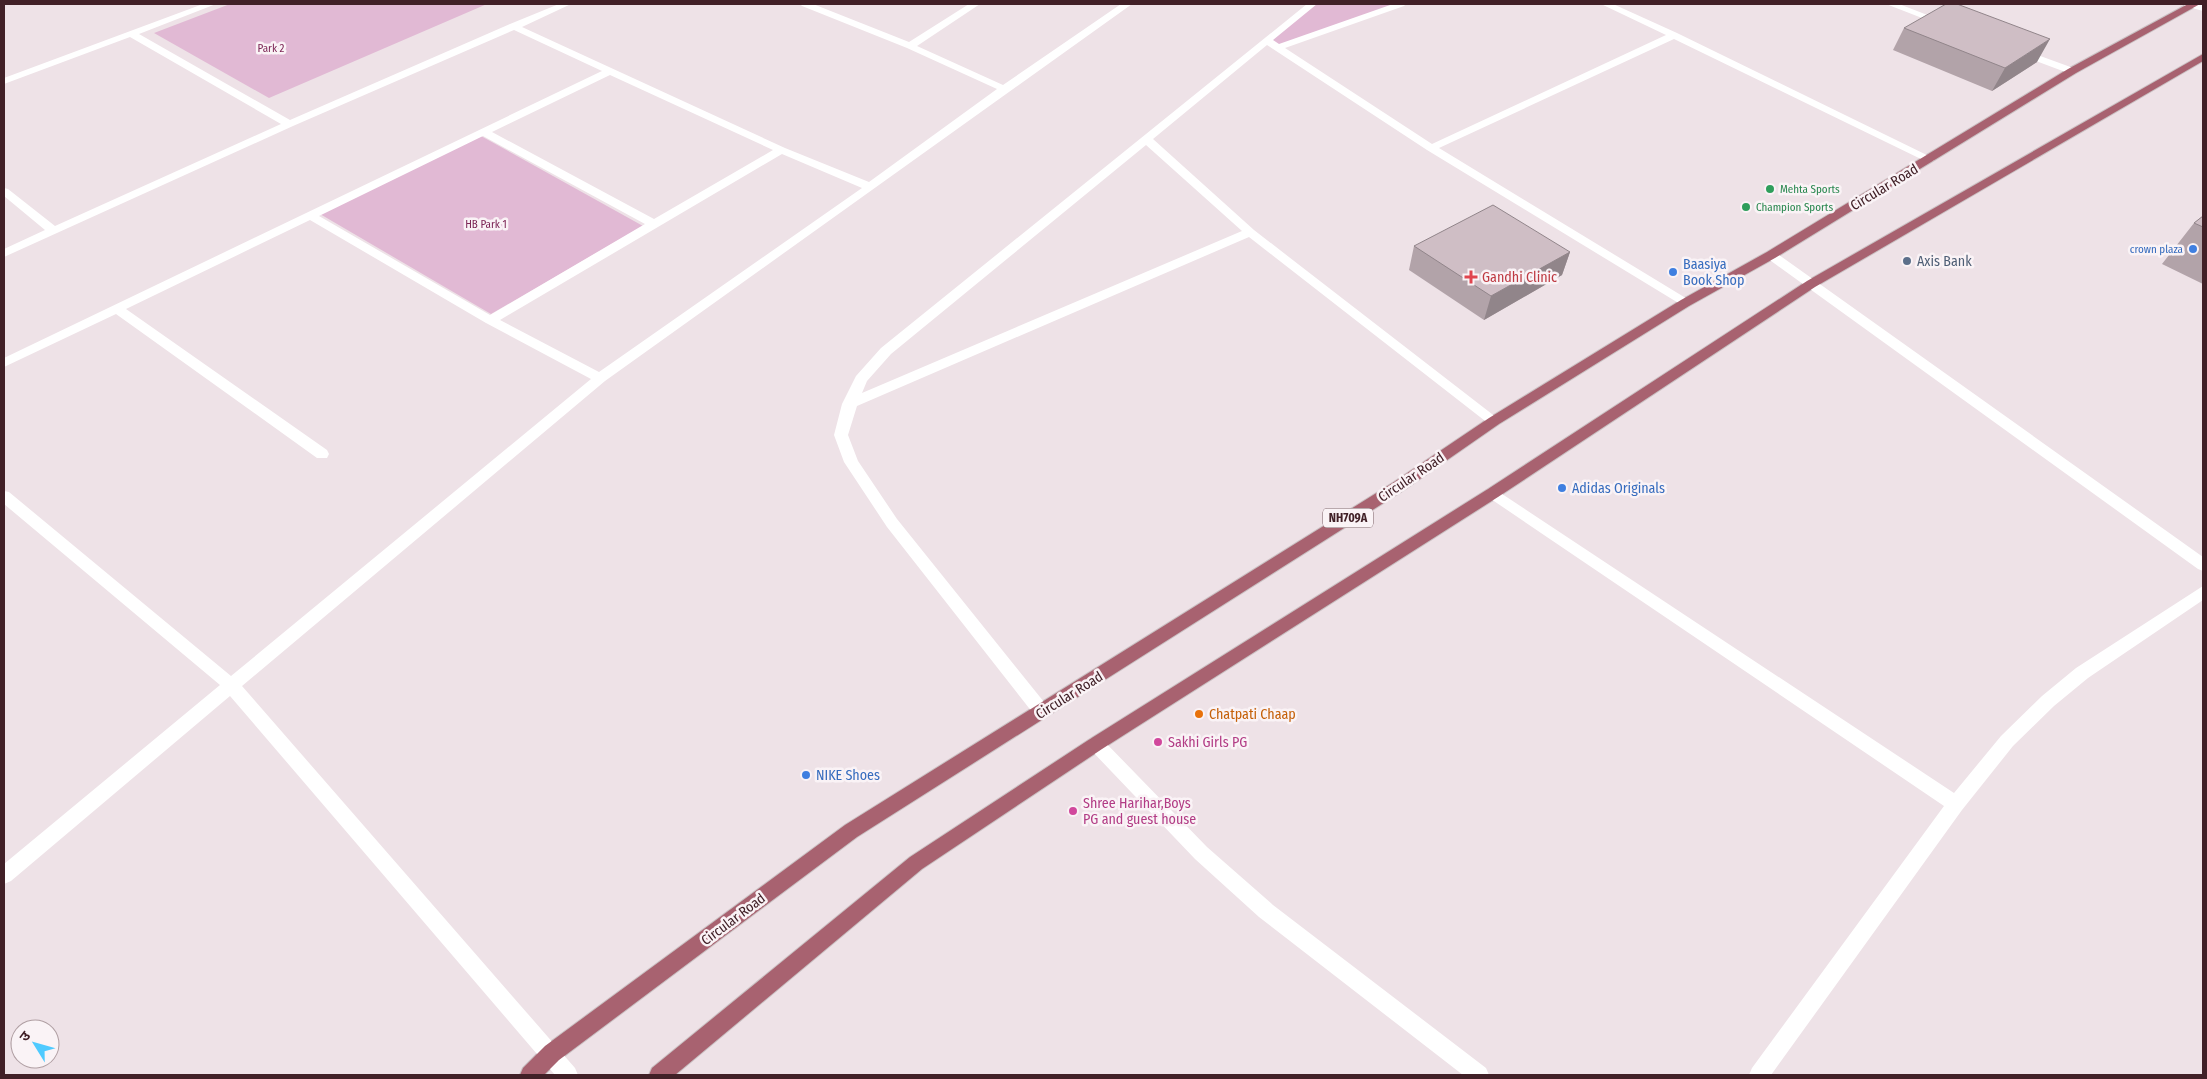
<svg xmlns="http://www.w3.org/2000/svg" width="2207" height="1079" font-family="'Fira Sans Condensed','Noto Sans Devanagari',sans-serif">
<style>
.green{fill:#e1b9d4}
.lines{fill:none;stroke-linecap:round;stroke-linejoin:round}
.primary-casing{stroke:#cac1c3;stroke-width:2}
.street{fill:#fff;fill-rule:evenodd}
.primary{fill:#a86270;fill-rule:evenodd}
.wall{fill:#b2a3a9}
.shaded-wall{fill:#91858a}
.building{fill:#cfbec5;stroke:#91858a}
.leisure-dot{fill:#2e9e5b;stroke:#faf3f6;stroke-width:2}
.shop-dot{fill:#3f7fe0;stroke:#faf3f6;stroke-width:2}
.service-dot{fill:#5c6f8a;stroke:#faf3f6;stroke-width:2}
.health-dot{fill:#e0444e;stroke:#faf3f6;stroke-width:2}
.food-dot{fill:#e8710a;stroke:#faf3f6;stroke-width:2}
.hotel-dot{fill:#d1479c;stroke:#faf3f6;stroke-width:2}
.labels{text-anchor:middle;stroke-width:5;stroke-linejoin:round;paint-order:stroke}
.far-park-label{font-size:11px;fill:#7d2656;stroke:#faf3f6}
.far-leisure-label{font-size:11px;fill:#27864d;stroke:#faf3f6;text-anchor:start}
.far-shop-label{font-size:11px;fill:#366cbe;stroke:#faf3f6;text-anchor:end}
.shield{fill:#faf3f6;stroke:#785f65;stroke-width:1}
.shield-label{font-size:12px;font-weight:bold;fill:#412027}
.street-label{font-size:14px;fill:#412027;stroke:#faf3f6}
.service-label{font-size:14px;fill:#4e5e75;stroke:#faf3f6;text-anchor:start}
.shop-label{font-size:14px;fill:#366cbe;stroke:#faf3f6;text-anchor:start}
.health-label{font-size:14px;fill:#be3a42;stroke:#faf3f6;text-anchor:start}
.food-label{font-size:14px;fill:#c56008;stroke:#faf3f6;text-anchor:start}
.hotel-label{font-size:14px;fill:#b23c85;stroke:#faf3f6;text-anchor:start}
</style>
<rect width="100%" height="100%" fill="#eee2e7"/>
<!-- green -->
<path class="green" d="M230 4H487L269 98 154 33Z
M1311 4H1401L1277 48 1266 40Z
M481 136 643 226 491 314 320 214Z"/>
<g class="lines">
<defs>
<path id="primary" d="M2188 4H2200L2076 73 1775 258 1689 306 1499 424 1404 490 857 837 559 1060 544 1075H520L523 1068 545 1046 845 825 1394 482 1489 418 1681 300 1767 252 2068 69Z
M2203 54V61L1815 287 1498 497 1102 749 922 869 675 1075H649L652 1068 910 857 1090 739 1488 489 1807 281Z"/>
</defs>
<!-- primary casing -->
<use href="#primary" class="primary-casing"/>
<!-- street -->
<path class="street" d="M203 4H216L139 34 290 120 510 24 559 4H571L522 27 785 148 869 182 997 89 907 48 802 6 800 4H813L909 42 969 4H980L917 46 1003 85 1121 4H1132L605 381 242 686 575 1068 578 1075H555L230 696 11 881 4 884V864L220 685 4 504V491L9 492 231 676 591 379 486 323 310 220 126 309 327 450 329 454 327 458H317L116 314 4 367V358L602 71 514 30 293 126 4 257V249L45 230 4 196V188L8 189 55 226 281 124 130 37 4 84V78ZM610 75 773 150 654 219 492 132ZM483 136 645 224 490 315 319 216ZM782 154 862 188 599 372 500 320Z
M1307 4H1317L1273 40 1279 44 1393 4H1406L1404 6 1285 48 1432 144 1666 35 1601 4H1613L1677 33 1935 159 1933 161H1925L1674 39 1439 148 1689 300 1691 303 1685 307 1427 150 1267 45 1153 139 1254 230 1501 421 1499 424H1489L1249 237 857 406 848 435 858 461 897 519 1048 707 1050 712 1048 717 1042 719 1036 717 887 527 844 462 834 435 842 404 856 376 881 348ZM1146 145 1242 231 862 393 867 381 891 354Z
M1886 4H1899L1948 23 1946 25H1940Z
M2183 4 2203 5V11L2185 6Z
M2021 49 2076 69 2077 71 2072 74 2068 73 2017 54V50Z
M1771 251 1775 252 2203 557V571L2198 569 1767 258 1765 255Z
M1493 488 1954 793 2001 736 2042 696 2076 668 2203 586V600L2088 678 2054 706 2013 746 1962 810 1771 1075H1749L1752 1068 1944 806 1488 497 1486 493 1488 489Z
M1096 737 1102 739 1207 847 1273 905 1486 1068 1489 1075H1463L1259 917 1195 859 1090 749 1087 744 1090 739Z"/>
<!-- primary -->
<use href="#primary" class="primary"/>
</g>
<!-- wall -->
<path class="wall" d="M1904 28 2037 62 1992 91 1893 50Z
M2203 216V284L2162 264 2194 223Z
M1414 246 1570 252 1562 275 1484 320 1409 270Z"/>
<!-- shaded-wall -->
<path class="shaded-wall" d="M2050 39 2037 62 1992 91 2005 68Z
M1570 252 1562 275 1484 320 1491 296Z"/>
<!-- building -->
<path class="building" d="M1946 4H1957L2050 39 2005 68 1904 28Z
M1493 205 1570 252 1491 296 1414 246Z
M2203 216V227L2194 223Z"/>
<!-- markers -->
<g class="leisure-dot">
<circle cx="1770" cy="189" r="5"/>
<circle cx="1746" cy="207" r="5"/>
</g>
<g class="shop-dot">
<circle cx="2193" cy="249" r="5"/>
<circle cx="1673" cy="272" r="5"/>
<circle cx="1562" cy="488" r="5"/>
<circle cx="806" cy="775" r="5"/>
</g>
<circle class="service-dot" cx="1907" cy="261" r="5"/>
<path class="health-dot" d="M1468.5 269.5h5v5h5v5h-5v5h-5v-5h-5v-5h5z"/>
<circle class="food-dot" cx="1199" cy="714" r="5"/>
<g class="hotel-dot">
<circle cx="1158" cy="742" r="5"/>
<circle cx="1073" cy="811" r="5"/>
</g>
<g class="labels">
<!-- far-park labels -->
<g class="far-park-label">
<text x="271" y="52">Park 2</text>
<text x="486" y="228">HB Park 1</text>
</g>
<!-- far-leisure labels -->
<g class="far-leisure-label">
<text x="1780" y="193">Mehta Sports</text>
<text x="1756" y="211">Champion Sports</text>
</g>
<!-- far-shop labels -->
<g class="far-shop-label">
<text x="2183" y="253">crown plaza</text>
</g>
<!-- shield labels -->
<rect class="shield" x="1323" y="508.5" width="50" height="19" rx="4"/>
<g class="shield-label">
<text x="1348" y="522">NH709A</text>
</g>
<!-- street labels -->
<g class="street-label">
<text transform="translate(1884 187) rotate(-31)" y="5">Circular Road</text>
<text transform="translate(1411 477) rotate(-34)" y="5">Circular Road</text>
<text transform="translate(1069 695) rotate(-32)" y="5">Circular Road</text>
<text transform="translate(733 919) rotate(-37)" y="5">Circular Road</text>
</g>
<!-- service labels -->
<g class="service-label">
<text x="1917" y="266">Axis Bank</text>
</g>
<!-- shop labels -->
<g class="shop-label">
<text x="1683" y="269">Baasiya<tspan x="1683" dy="16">Book Shop</tspan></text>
<text x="1572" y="493">Adidas Originals</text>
<text x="816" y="780">NIKE Shoes</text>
</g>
<!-- health labels -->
<g class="health-label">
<text x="1482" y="282">Gandhi Clinic</text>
</g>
<!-- food labels -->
<g class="food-label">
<text x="1209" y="719">Chatpati Chaap</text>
</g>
<!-- hotel labels -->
<g class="hotel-label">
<text x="1168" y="747">Sakhi Girls PG</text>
<text x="1083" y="808">Shree Harihar,Boys<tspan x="1083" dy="16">PG and guest house</tspan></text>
</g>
</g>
<!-- border -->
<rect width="2207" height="1079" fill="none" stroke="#412027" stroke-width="10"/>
<!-- north arrow -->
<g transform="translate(35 1044) rotate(307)"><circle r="24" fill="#faf3f6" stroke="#b09fa3"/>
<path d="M0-4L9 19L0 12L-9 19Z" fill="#4fcaff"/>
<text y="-8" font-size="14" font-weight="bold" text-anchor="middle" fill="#412027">उ</text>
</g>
</svg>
